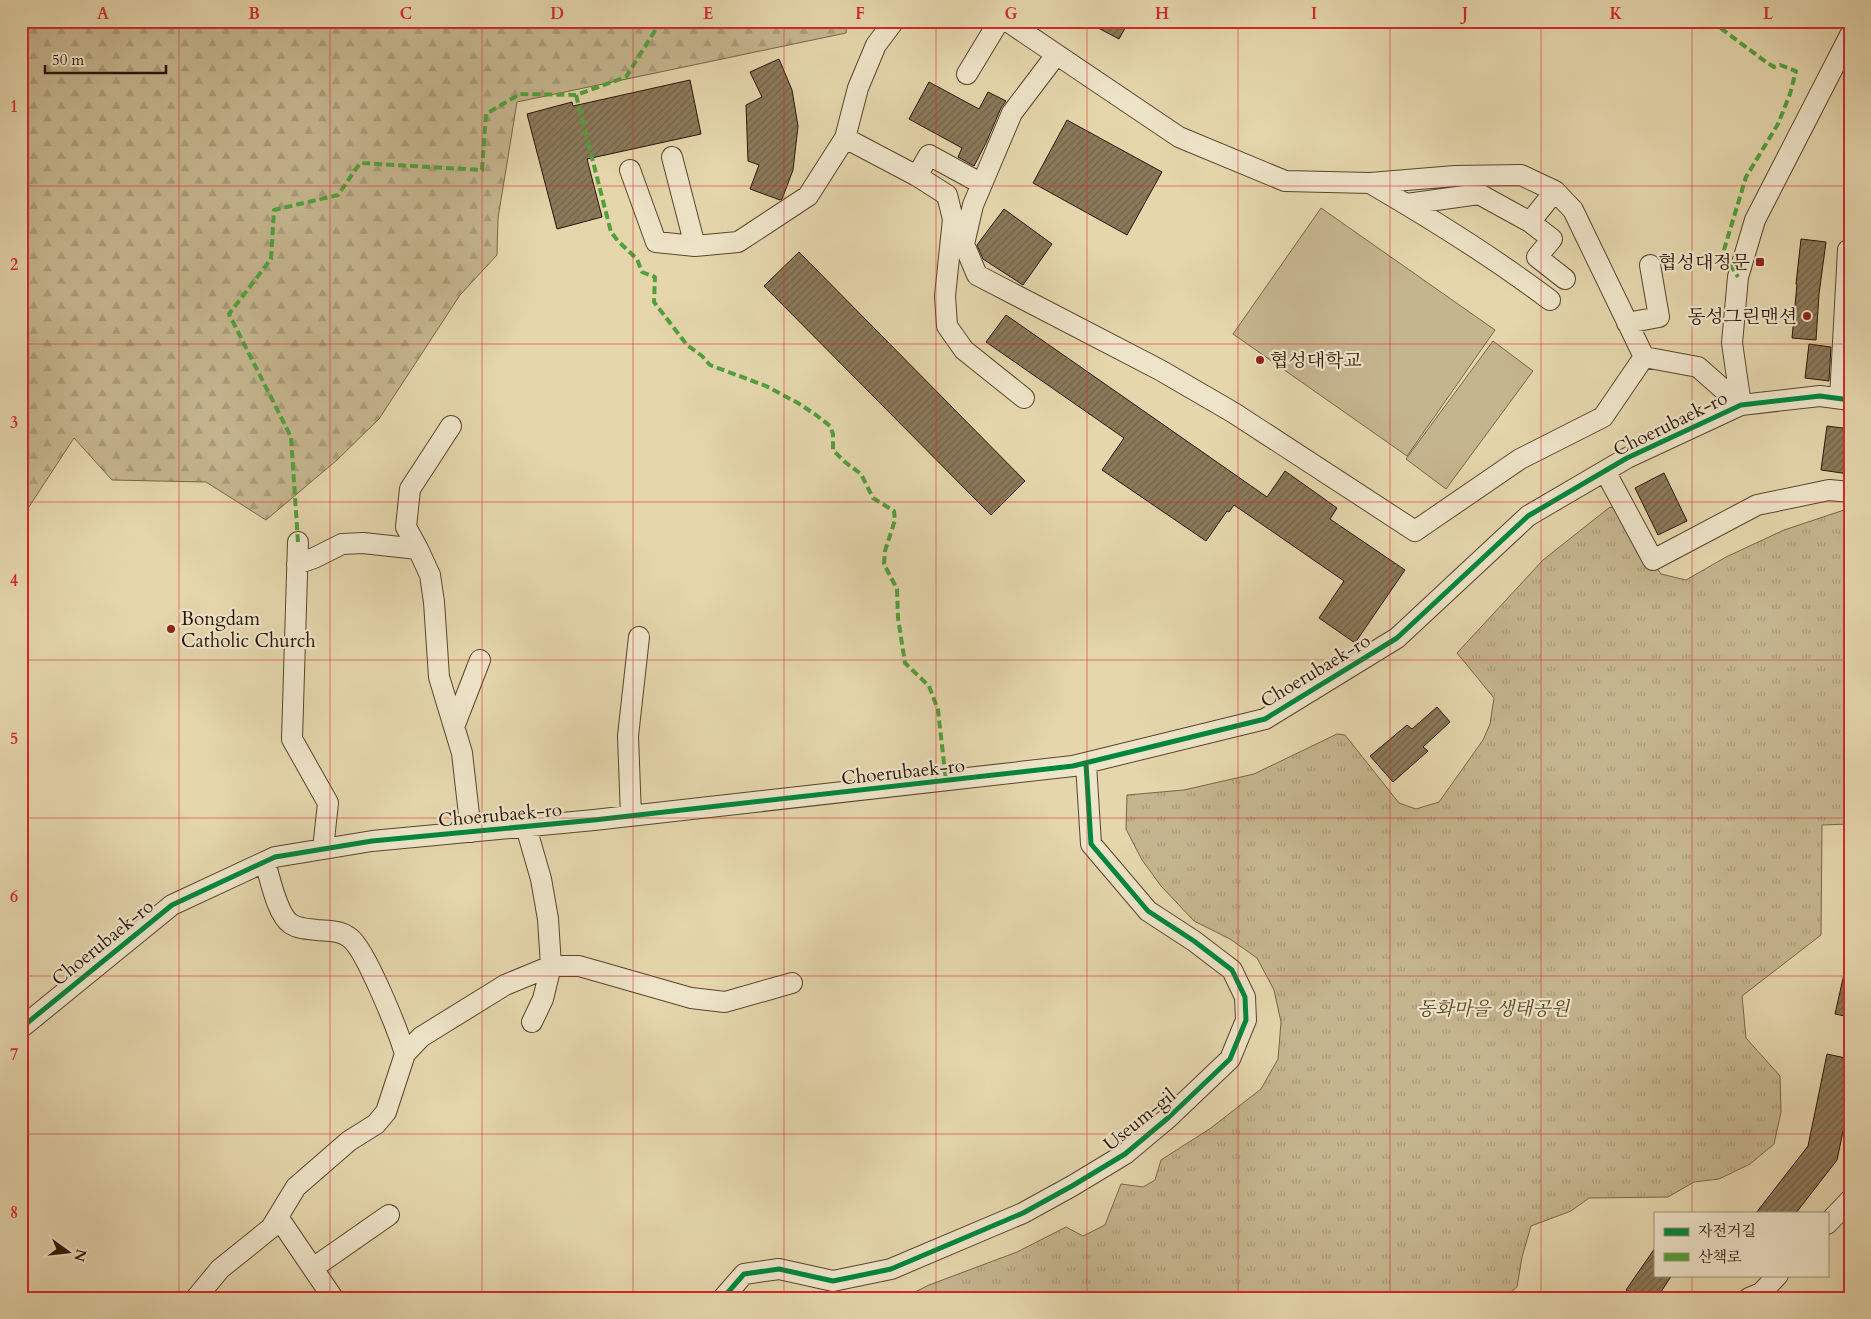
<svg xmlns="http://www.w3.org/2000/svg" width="1871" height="1319" font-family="Cardo,'Noto Serif KR',serif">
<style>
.grass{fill:#c5b58f;stroke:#786548}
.forest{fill:url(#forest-firs);stroke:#786548}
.park{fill:url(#park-tufts);stroke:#786548}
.building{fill:url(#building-hatch);stroke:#2a1501}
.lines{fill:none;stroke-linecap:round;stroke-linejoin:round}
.minor-casing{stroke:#59452c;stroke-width:22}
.minor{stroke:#eee4c9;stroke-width:20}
.quiet{stroke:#51a03c;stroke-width:4;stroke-dasharray:8 4;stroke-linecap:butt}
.cycleway-casing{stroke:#eee4c9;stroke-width:8}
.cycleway{stroke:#00873e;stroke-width:5}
.grid{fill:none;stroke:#d62828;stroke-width:1;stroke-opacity:0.55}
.poi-dot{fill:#8f2418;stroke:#eee4c9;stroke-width:2}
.labels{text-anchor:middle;stroke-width:4.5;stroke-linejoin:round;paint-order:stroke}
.poi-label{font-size:19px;fill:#2a1501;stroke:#eee4c9;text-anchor:end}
.street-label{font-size:19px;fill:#2a1501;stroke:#eee4c9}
.park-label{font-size:19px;font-style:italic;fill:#58452c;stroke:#eee4c9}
.neatline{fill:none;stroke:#d62828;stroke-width:2}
.grid-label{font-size:16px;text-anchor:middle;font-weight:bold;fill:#d62828}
</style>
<defs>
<pattern id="forest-firs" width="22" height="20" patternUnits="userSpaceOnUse" patternTransform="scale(1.25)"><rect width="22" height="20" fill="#c5b58f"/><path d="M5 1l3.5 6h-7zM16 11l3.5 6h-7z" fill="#a99b7a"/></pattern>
<pattern id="park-tufts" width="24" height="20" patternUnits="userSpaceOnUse" patternTransform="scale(1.25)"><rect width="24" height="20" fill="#c5b58f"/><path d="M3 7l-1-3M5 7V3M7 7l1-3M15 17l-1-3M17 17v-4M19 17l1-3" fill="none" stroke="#a99b7a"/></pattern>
<pattern id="building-hatch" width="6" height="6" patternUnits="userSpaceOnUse" patternTransform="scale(1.25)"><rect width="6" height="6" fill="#8b795a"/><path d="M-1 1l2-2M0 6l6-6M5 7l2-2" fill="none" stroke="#726248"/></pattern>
</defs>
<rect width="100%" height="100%" fill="#e5d6ac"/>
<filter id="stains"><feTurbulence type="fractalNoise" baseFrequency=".004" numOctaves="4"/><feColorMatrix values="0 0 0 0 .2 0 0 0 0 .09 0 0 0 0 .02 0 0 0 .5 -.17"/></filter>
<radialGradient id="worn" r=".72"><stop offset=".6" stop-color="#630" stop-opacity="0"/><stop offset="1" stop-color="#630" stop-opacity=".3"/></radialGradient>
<!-- grass -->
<path class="grass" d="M1321 208 1495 330 1407 456 1233 334Z
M1493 341 1533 371 1446 489 1406 459Z"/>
<!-- forest -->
<path class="forest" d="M21 21H847L846 33 517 102 498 218 497 255 460 295 379 419 337 460 266 520 206 482 112 480 74 438 21 519Z"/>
<!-- park -->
<path class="park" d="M1610 507 1616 509 1661 574 1686 580 1726 557 1784 530 1850 508V824L1822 825 1821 935 1742 996 1746 1038 1780 1076 1781 1112 1774 1144 1750 1164 1719 1179 1694 1182 1668 1197 1589 1198 1571 1211 1531 1226 1522 1257 1517 1287 1504 1298H903L929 1285 1017 1252 1066 1227 1083 1236 1105 1225 1121 1184 1143 1187 1155 1180 1161 1160 1211 1128 1261 1089 1278 1059 1281 1022 1274 990 1257 958 1230 939 1194 921 1161 886 1142 860 1126 829 1127 795 1184 790 1254 774 1337 734 1345 735 1399 803 1416 809 1439 802 1483 740 1490 724 1494 698 1457 653 1543 560Z"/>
<!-- building -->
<path class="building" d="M1085 21H1129L1119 39Z
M779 59 792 90 798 126 793 170 782 199 780 200 750 189 759 165 748 161 746 105 762 97 750 72Z
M690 80 701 134 587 159 602 217 557 229 527 114 572 102 573 106Z
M929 82 979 109 988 92 1006 101 1001 108 986 143 974 166 958 157 962 148 909 119Z
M1067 120 1162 172 1127 235 1033 183Z
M1004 209 1052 244 1023 285 983 259 977 245Z
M1801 239 1826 242 1819 294 1816 340 1792 338 1797 284H1796Z
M799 252 1025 481 991 515 764 286Z
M1006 315 1267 497 1285 471 1337 508 1330 519 1405 570 1355 643 1319 618 1344 581 1234 505 1229 512 1227 511 1206 541 1102 470 1124 438 986 342Z
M1809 344 1831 347 1829 381 1805 378Z
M1827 426 1850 429 1849 474 1821 470Z
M1664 473 1687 521 1658 535 1635 488Z
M1437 707 1450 722 1423 747 1428 751 1393 782 1370 756 1407 725 1412 729Z
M1844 974H1850V1017L1835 1014Z
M1827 1054 1850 1059V1098L1837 1160 1796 1213H1756L1808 1146Z
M1655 1248V1275H1672L1657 1298H1638L1626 1290Z"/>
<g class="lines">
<defs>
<path id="minor" d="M894 21 876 45 858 88 845 138 917 176 947 195 953 219 945 296 947 326 964 350 1024 398
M1007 21 1179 137 1285 181 1370 183 1455 176 1521 175 1555 191 1573 210 1644 357 1698 367 1741 405
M1056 55 1012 113 973 205 964 244 977 275 1160 370 1234 413 1415 531 1520 459 1603 417 1644 357
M967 74 999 21
M672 157 695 246
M630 170 656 242 695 246 738 242 808 196 845 138
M917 176 929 155 982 184
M1370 183C1432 219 1493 257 1550 300
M1555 191 1530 222 1552 239 1537 257 1565 279
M1407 204 1479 194 1530 222
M1627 323 1659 317 1650 265
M1840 398 1848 250
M1741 405 1732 343 1738 277 1755 220 1850 35
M451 426 410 489 406 527 418 549 430 575 434 602 439 677 462 753 471 832
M1605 471 1653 560 1757 505 1829 490 1850 492
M298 542 292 739 328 803 323 849
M297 564 314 558 342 544 363 543 418 549
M454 727 480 660
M631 816 628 736 639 637
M526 827 541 879 548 919 551 966 543 999 532 1022
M265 862C270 878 277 915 291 924 299 929 308 929 317 930 329 931 340 930 350 938 366 950 399 1033 405 1054
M21 1028 172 905 275 857 372 841 594 820 1073 766 1265 719 1397 638 1528 516 1627 458 1741 405 1820 396 1850 400
M278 1217 333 1298
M1827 1224 1850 1200
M313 1268 389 1215
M196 1298 220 1269 271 1228 296 1187 349 1141 376 1124 386 1112 405 1054 421 1037 505 985 551 966H579L691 998 725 1002 792 983
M723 1298 744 1274 779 1269 833 1281 891 1269 1023 1213 1072 1186 1125 1154 1168 1118 1230 1059 1246 1020 1245 997 1232 970 1194 941 1148 911 1091 844 1086 764
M1749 1298 1761 1293 1778 1275"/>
</defs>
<!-- minor casing -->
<use href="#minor" class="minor-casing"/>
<!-- minor -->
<use href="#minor" class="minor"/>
<!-- quiet -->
<path class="quiet" d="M1711 21 1766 62 1774 67 1780 65 1796 71 1790 94 1778 124 1746 177 1723 253 1738 277
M576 95 611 232 618 241 637 259 642 272 655 277 654 302 687 345 702 356 710 365 766 386 798 403 816 415 830 426 833 434V450L845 462 861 474 873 498 894 511 895 520 885 551 884 564 897 589 898 618 905 663 929 686 938 710 946 781
M298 542 291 437 229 314 271 259 274 210 338 195 360 163 482 170 486 114 520 94 576 95 626 77 661 21"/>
<defs>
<path id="cycleway" d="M21 1028 172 905 275 857 372 841 594 820 1073 766 1265 719 1397 638 1528 516 1627 458 1741 405 1820 396 1850 400
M723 1298 744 1274 779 1269 833 1281 891 1269 1023 1213 1072 1186 1125 1154 1168 1118 1230 1059 1246 1020 1245 997 1232 970 1194 941 1148 911 1091 844 1086 764"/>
</defs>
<!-- cycleway casing -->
<use href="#cycleway" class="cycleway-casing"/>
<!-- cycleway -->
<use href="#cycleway" class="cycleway"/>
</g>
<!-- grid -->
<path class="grid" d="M179 21V1298M330 21V1298M482 21V1298M633 21V1298M784 21V1298M936 21V1298M1087 21V1298M1238 21V1298M1390 21V1298M1541 21V1298M1692 21V1213M21 186H1850M21 344H1850M21 502H1850M21 660H1850M21 818H1850M21 976H1850M21 1134H1850M1692 1275V1298"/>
<!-- markers -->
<g class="poi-dot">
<rect x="1755" y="257" width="10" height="10" rx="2.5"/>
<circle cx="1807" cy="316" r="5"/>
<circle cx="1260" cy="360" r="5"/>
<circle cx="171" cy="629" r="5"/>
</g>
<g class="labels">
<!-- poi labels -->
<g class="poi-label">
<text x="1750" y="269">협성대정문</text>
<text x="1797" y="323">동성그린맨션</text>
<text x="1270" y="367" text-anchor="start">협성대학교</text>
<text x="181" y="625" text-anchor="start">Bongdam<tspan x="181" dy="22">Catholic Church</tspan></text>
</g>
<!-- street labels -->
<g class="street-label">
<text transform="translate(1670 423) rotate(-26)" y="7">Choerubaek-ro</text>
<text transform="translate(1315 670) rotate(-31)" y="7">Choerubaek-ro</text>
<text transform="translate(903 771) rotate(-6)" y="7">Choerubaek-ro</text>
<text transform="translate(500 814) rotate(-5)" y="7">Choerubaek-ro</text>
<text transform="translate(102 942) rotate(-39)" y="7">Choerubaek-ro</text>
<text transform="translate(1139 1119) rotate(-39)" y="7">Useum-gil</text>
</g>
<!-- park labels -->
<g class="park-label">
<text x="1493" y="1015">동화마을 생태공원</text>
</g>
</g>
<!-- margin -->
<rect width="1871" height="1319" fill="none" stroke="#e5d6ac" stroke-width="55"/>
<!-- legend -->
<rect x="1654" y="1212" width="175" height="65" fill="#eee4c9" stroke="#a09179"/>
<rect x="1664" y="1228" width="25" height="8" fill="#00873e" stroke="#a09179"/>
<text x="1698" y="1236" font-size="15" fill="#2a1501">자전거길</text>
<rect x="1664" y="1253" width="25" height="8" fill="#51a03c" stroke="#a09179"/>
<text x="1698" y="1262" font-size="15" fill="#2a1501">산책로</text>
<!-- north arrow -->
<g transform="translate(68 1252) rotate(105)" stroke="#eee4c9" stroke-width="4" paint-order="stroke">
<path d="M0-4L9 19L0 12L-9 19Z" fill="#2a1501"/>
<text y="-8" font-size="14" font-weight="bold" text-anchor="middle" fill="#2a1501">N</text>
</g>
<!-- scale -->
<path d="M45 65v8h121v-8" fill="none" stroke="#2a1501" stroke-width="2.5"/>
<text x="52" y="65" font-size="15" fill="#2a1501" stroke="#eee4c9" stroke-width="4" paint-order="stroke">50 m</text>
<rect x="28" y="28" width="1816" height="1264" class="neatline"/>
<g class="grid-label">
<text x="103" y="19">A</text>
<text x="254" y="19">B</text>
<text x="406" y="19">C</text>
<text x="557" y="19">D</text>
<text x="708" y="19">E</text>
<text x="860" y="19">F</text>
<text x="1011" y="19">G</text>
<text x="1162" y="19">H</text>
<text x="1314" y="19">I</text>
<text x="1465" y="19">J</text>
<text x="1616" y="19">K</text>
<text x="1768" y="19">L</text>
<text x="14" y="112">1</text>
<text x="14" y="270">2</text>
<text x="14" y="428">3</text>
<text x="14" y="586">4</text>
<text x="14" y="744">5</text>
<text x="14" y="902">6</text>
<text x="14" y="1060">7</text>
<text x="14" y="1218">8</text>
</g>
<rect width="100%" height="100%" filter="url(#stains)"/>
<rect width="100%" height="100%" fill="url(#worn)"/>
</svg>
